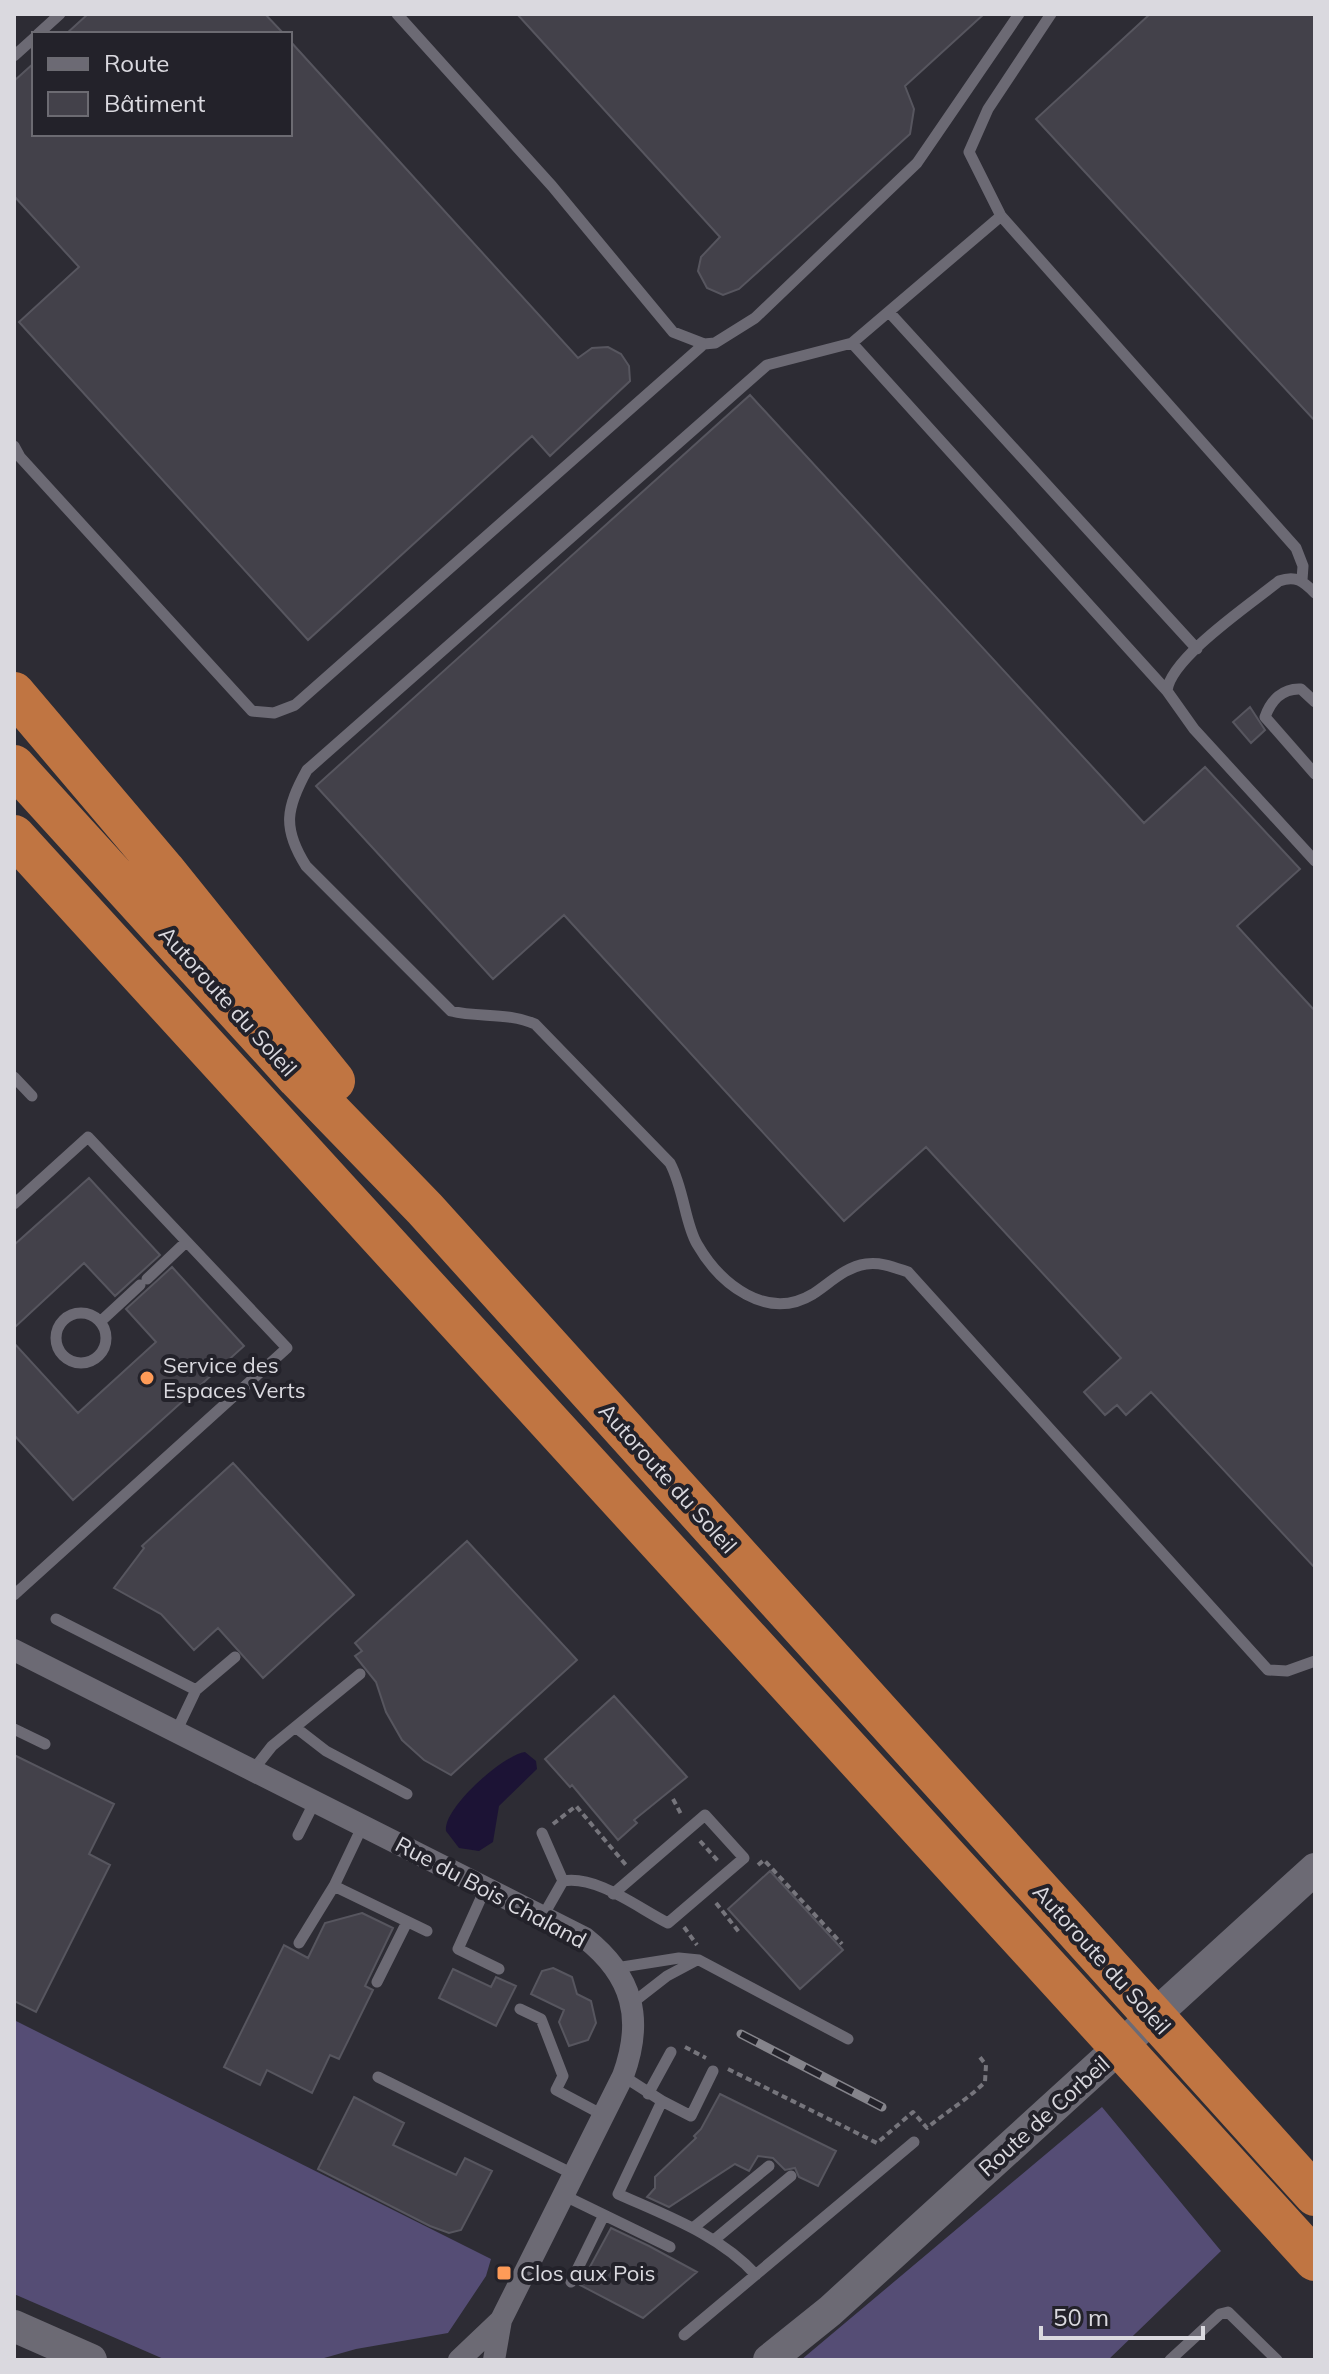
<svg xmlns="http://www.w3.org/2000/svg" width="1329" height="2374" font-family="Mulish,sans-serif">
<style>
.forest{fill:#554d75}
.water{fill:#1c1335}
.building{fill:#43414a;stroke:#57565f;stroke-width:2}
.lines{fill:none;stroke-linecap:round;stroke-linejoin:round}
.path{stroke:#76757c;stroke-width:4;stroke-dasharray:6 4;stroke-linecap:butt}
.lane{stroke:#6c6a74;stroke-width:11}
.street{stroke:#6c6a74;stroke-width:22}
.secondary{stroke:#6c6a74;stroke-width:32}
.highway{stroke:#c07542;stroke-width:42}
.rail-casing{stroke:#85848b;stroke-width:9}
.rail{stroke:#23222a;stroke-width:6;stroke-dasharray:18;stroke-linecap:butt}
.poi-dot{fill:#fe9b58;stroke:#23222a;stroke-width:3}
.labels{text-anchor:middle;stroke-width:8;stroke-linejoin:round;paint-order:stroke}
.street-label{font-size:22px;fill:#dad9df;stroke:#23222a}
.poi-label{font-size:22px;fill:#dad9df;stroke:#23222a;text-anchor:start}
</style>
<rect width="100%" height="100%" fill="#2d2c34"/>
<!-- forest -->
<path class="forest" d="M14 2020 491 2259 486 2276 448 2333 356 2349 317 2360H166L14 2294Z
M1102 2107 1221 2251 1108 2360H801Z"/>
<!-- water -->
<path class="water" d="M525 1752 536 1761 537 1769 499 1806 493 1842 479 1851 459 1848 446 1831C443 1808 503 1755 525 1752Z"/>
<!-- building -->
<path class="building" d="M88 14H265L284 34H66Z
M517 14H984L905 86 914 109 910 134 739 289 723 295 707 288 698 271 701 257 720 237Z
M1150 14H1315V421L1036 119Z
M290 41 578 358 592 348 608 347 621 354 629 366 630 381 550 456 532 436 308 640 19 322 79 267 14 196V81L34 63V134H290Z
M750 395 1144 823 1205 767 1300 869 1237 926 1315 1011V1568L1151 1392 1126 1415 1117 1405 1105 1415 1084 1392 1121 1358 926 1147 844 1221 564 915 493 979 316 786Z
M1250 707 1265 730 1251 743 1233 722Z
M89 1178 160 1255 115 1296 84 1263 14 1328V1245Z
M172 1267 244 1346 73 1500 14 1435V1343L78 1413 156 1342 126 1309Z
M233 1463 354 1595 263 1678 218 1628 194 1650 161 1614 114 1588 144 1548 142 1546Z
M467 1541 577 1660 451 1775 424 1760 402 1740 386 1712 376 1682 355 1656 362 1651 355 1643Z
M614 1696 687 1777 634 1820 637 1823 618 1840 572 1785 570 1787 545 1759Z
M14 1755 114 1804 89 1854 110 1865 36 2012 14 2001Z
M770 1871 843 1950 800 1989 728 1909Z
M362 1913 393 1928 365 1986 373 1990 339 2059 330 2055 312 2093 267 2070 260 2085 224 2067 284 1945 308 1958 325 1923Z
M553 1968 572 1977 577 1994 591 2001 596 2023 588 2040 569 2046 559 2022 564 2010 531 1994 542 1971Z
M453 1969 491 1987 496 1977 516 1986 496 2026 439 1998Z
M720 2094 836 2151 818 2186 799 2177 795 2168 785 2170 773 2158 758 2156 749 2171 735 2164 669 2207 647 2197 655 2188V2177L696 2138 694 2136 701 2129Z
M354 2097 404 2123 393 2145 456 2175 465 2158 492 2171 461 2230 449 2233 430 2226 318 2169Z
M611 2228 649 2246 697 2272 643 2318 580 2285Z"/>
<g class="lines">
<!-- path -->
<path class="path" d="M673 1799 681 1814
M553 1824 576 1806 626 1865
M700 1841 718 1861
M758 1865 764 1860 842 1944
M716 1903 739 1932
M684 1927 697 1945
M685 2047 706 2058
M728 2069 877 2143 913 2112 927 2128C946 2112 968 2099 985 2082L986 2065 979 2056"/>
<!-- lane -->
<path class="lane" d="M397 14 552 186 673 332 704 344 715 343 755 318 917 163 1019 14
M38 34 60 14
M14 56 34 38
M1001 216 969 152 988 109 1051 14
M889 312 1197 649
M852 343 767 365 307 770C286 808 282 828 306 866L451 1011C479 1018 508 1012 535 1024L670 1163C684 1189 685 1224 697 1244 720 1284 767 1322 813 1294 830 1283 845 1267 866 1264 881 1262 893 1267 908 1272L1268 1670 1287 1671 1315 1661
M14 446 20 457 252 711 274 713 295 705 704 344
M1315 593C1303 581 1296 575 1279 581 1252 603 1170 658 1167 691L1194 729 1315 861
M1167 691 852 343 1001 216 1296 548 1303 566 1302 580
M1315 702 1301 689C1283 688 1271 700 1265 717L1315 774
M14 1077 32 1096
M14 1204 88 1137 287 1348 14 1595
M147 1279 186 1242
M56 1338a25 25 0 1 1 50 0a25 25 0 1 1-50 0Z
M100 1322 140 1285
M56 1619 196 1690
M295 1727 326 1751 407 1794
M14 1729 45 1744
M176 1732 196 1690 235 1657
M253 1770 272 1746 360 1674
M542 1833 563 1881 543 1916
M298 1835 315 1801
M563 1881C597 1875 638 1908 668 1923L744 1858 705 1815 613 1894
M334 1886 427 1931
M486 1887 458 1949 499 1969
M299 1943 334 1886 363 1825
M616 1968 679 1958 699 1960 848 2039
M377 1982 407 1922
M631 2004 667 1976 697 1960
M520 2009 541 2019 563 2076 556 2090 603 2115
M623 2076 662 2101 618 2194C667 2216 720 2235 756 2275
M378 2077 573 2174
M648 2094 671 2052
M662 2101 691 2116 713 2071
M563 2195 670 2247
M693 2228 769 2166
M714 2240 791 2176
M571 2282 604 2215
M684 2335 914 2142
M1170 2360 1220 2314 1228 2312 1277 2360"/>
<!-- street -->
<path class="street" d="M14 1650 585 1938C633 1976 644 2019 623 2076L501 2320 494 2360
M459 2360 500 2321"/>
<!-- secondary -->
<path class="secondary" d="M14 2326 91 2360
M769 2360 830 2311 1315 1869"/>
<!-- highway -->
<path class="highway" d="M14 693 164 870 334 1081
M14 766 298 1078 425 1209 1315 2195
M14 836 1315 2260"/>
<defs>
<path id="rail" d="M741 2034 882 2107"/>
</defs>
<!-- rail casing -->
<use href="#rail" class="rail-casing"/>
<!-- rail -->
<use href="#rail" class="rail"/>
</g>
<!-- markers -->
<g class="poi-dot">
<circle cx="147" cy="1378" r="8"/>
<rect x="496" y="2265" width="16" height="16" rx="4"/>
</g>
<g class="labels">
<!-- street labels -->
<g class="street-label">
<text transform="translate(228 1001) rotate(48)" y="8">Autoroute du Soleil</text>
<text transform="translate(668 1478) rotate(48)" y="8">Autoroute du Soleil</text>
<text transform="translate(491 1892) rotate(28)" y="8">Rue du Bois Chaland</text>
<text transform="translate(1102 1959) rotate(48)" y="8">Autoroute du Soleil</text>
<text transform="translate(1044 2116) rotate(-42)" y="8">Route de Corbeil</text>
</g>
<!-- poi labels -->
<g class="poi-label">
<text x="163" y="1373">Service des<tspan x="163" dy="25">Espaces Verts</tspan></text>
<text x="520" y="2281">Clos aux Pois</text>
</g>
</g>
<!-- border -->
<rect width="1329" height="2374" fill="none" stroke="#dad9df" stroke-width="32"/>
<!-- legend -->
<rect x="32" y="32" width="260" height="104" fill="#23222a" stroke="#6c6b72" stroke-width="2"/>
<rect x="48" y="58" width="40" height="12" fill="#6c6a74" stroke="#6c6b72" stroke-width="2"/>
<text x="104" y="72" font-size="24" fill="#dad9df">Route</text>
<rect x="48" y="92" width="40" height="24" fill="#43414a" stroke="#6c6b72" stroke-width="2"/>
<text x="104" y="112" font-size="24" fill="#dad9df">Bâtiment</text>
<!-- scale -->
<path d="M1041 2326v12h162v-12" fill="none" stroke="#dad9df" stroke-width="4"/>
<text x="1053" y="2326" font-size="24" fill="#dad9df" stroke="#23222a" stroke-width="6" paint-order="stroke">50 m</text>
</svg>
